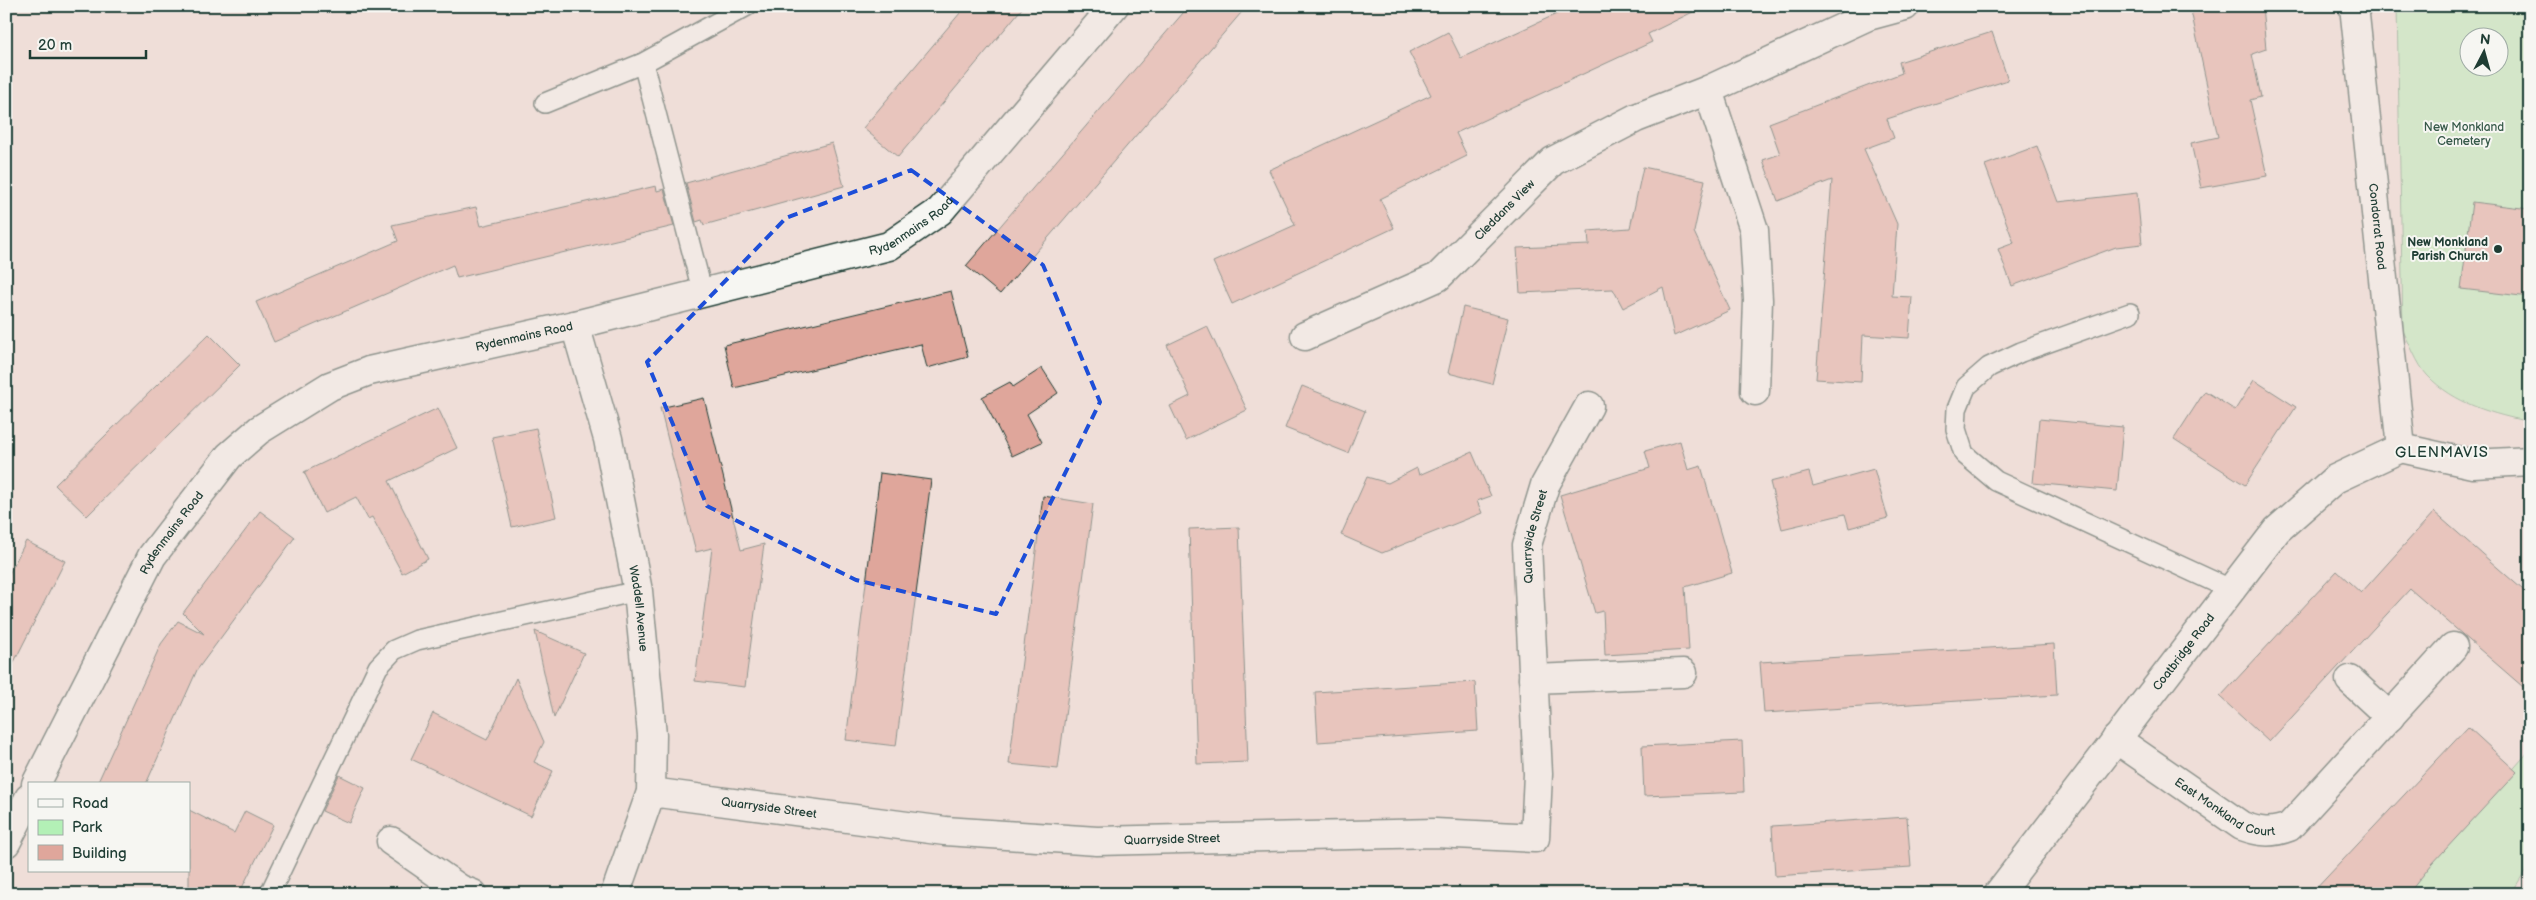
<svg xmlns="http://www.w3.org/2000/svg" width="2536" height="900" font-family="'Balsamiq Sans',sans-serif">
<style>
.green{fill:#b3f0b6;stroke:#699675;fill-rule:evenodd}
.building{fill:#dfa69b;stroke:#1f3d34}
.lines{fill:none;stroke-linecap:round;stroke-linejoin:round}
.lane-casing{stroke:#1f3d34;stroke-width:22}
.street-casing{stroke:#1f3d34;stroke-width:31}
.secondary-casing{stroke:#1f3d34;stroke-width:31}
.lane{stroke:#f6f6f2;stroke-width:19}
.street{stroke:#f6f6f2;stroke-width:28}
.secondary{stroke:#f6f6f2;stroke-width:28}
.marked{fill:none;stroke:#1d4ed8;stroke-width:4;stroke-dasharray:10 6;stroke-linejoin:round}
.poi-dot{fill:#1f3d34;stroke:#f6f6f2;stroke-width:2}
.labels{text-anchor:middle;stroke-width:4;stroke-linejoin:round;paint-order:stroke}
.park-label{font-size:12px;fill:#355848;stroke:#f6f6f2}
.street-label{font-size:12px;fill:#1f3d34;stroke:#f6f6f2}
.poi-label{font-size:12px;font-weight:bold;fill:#1f3d34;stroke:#f6f6f2;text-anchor:end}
.quarter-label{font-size:15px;letter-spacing:1px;fill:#1f3d34;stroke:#f6f6f2}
</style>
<rect width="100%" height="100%" fill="#efded8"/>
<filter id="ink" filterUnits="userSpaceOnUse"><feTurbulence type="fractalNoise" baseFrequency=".02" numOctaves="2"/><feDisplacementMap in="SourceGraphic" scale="10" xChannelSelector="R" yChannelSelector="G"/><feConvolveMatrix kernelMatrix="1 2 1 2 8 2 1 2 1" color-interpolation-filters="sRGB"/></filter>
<g filter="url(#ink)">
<!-- green -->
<path class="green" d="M2397 6H2530V422C2493 414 2454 404 2427 375 2417 364 2410 344 2403 331ZM2468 38H2498V68H2468Z
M2530 750V863L2511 894H2403Z"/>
<!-- building -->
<path class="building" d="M966 6H1024L898 157 863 128Z
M1189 6H1247L1000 294 966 266Z
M1574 6H1705L1648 34 1652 42 1456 133 1467 156 1380 199 1394 228 1232 304 1213 262 1295 225 1269 170 1431 95 1409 52 1448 32 1461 58Z
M2190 6H2262L2266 49 2252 54 2261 97 2250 100 2267 176 2201 188 2191 143 2218 137Z
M1992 32 2008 80 1887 119 1894 138 1864 149 1897 224 1892 296 1912 297 1909 338 1863 335 1861 382 1816 379 1832 180 1778 201 1763 160 1780 154 1769 123 1902 73 1899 62Z
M832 143 844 186 704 225 702 220 696 222 686 183Z
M2037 146 2058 202 2137 193 2142 244 2116 247 2012 286 1998 249 2014 243 1985 165Z
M1643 167 1705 180 1694 232 1730 310 1674 336 1663 287 1623 308 1613 289 1520 293 1517 248 1589 245 1588 231 1630 228Z
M656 186 657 191 664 189 674 226 457 278 453 265 274 342 256 302 398 241 392 225 476 207 481 226Z
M2472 202 2530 209V297L2461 289Z
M951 291 968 357 927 368 921 344 734 388 724 345Z
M1463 307 1508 318 1492 384 1448 373Z
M1207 326 1247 410 1186 440 1170 406 1190 396 1167 345Z
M209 334 240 365 87 516 55 485Z
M1042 368 1058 393 1027 414 1042 442 1012 456 982 397 1010 382 1013 387Z
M2254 380 2296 407 2245 485 2174 439 2205 391 2235 410Z
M1302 386 1365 411 1348 453 1285 428Z
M704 398 741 550 764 544 745 687 695 681 712 548 696 552 660 408Z
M438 408 457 448 389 481 428 559 402 573 372 517 368 519 356 497 324 513 304 472Z
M2039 419 2123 427 2117 491 2033 483Z
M536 428 556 517 512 527 492 437Z
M1680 441 1688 470 1701 466 1732 573 1685 587 1689 650 1605 655 1603 611 1595 613 1560 495 1650 468 1645 451Z
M1472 452 1491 496 1477 501 1482 513 1382 553 1341 535 1367 477 1388 483 1417 468 1419 475Z
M1874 469 1888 518 1849 528 1845 514 1782 529 1770 482 1809 472 1813 486Z
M880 473 931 480 896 746 846 740Z
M1043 496 1093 504 1058 769 1009 764Z
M260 511 295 537 197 670 146 784H97L161 644 178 621 204 634 183 613Z
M2434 512 2530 596V693L2410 589 2269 742 2220 697 2337 571 2361 593Z
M1239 527 1248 762 1197 764 1189 529Z
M26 541 65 561 6 678V580Z
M535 631 584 653 554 718Z
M2054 644 2057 695 1764 713 1760 662Z
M516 678 544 742 534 762 553 771 531 816 411 759 433 713 487 740Z
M1475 682 1478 731 1318 742 1315 692Z
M2468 727 2517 772 2432 864 2408 894H2311Z
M1742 741 1744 792 1644 796 1642 746Z
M339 775 365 788 349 823 322 811Z
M189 810 234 833 245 811 273 825 239 894H189Z
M1907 817 1911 867 1775 876 1772 826Z"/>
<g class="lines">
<defs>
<path id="lane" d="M643 63 703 294
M545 103 643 63 747 6
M2130 313 2021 352 1989 367 1966 387 1957 409 1956 429 1964 454 1996 481 2230 589
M270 893 378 667 394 650 417 640 638 591"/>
<g id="street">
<path d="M1708 90 1754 230 1758 300 1755 391"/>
<path id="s1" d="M575 325 608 439 638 591 652 735 651 792 615 894"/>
<path id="s2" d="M1305 336 1438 277 1553 161 1636 118 1708 90 1868 16 1905 6"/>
<path d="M1533 679 1683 673"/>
<path d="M2350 680 2390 717"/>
<path id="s3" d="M2116 739 2242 826C2259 832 2271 834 2289 827L2453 647"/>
<path id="s4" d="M36 784 152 556 229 456 259 430 330 386 369 371 575 325 889 246 940 211 1114 6"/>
<path id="s5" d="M651 792 945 831 1097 841 1435 833 1535 838 1538 774 1527 545 1545 485 1589 406"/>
<path d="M391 841 460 889 473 894"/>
<path d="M6 843 29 798"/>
</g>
<g id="secondary">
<path id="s6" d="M2354 6 2401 448"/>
<path d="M2401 448 2473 464 2530 461"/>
<path id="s7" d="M1998 894 2277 530 2335 479 2401 448"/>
</g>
</defs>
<!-- lane casing -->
<use href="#lane" class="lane-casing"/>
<!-- street casing -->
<use href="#street" class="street-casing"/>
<!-- secondary casing -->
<use href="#secondary" class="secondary-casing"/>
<!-- lane -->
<use href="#lane" class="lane"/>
<!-- street -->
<use href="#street" class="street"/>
<!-- secondary -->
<use href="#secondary" class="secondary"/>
</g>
</g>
<!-- marked area -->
<path d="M0 0H2536V900H0ZM911 170 1043 265 1100 402 996 614 856 580 707 506 647 362 786 218Z" fill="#efded8" fill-opacity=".55" fill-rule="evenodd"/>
<path class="marked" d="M911 170 1043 265 1100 402 996 614 856 580 707 506 647 362 786 218Z"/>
<!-- markers -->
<circle class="poi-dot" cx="2498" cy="249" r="5"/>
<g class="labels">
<!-- park labels -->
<g class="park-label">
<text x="2464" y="131">New Monkland<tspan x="2464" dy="14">Cemetery</tspan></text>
</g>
<!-- street labels -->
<g class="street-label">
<text dy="4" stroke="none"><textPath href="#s2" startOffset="240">Cleddans View</textPath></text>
<text dy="4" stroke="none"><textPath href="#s4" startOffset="1111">Rydenmains Road</textPath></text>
<text dy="4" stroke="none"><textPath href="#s6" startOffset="222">Condorrat Road</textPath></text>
<text dy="4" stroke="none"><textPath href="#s4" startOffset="706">Rydenmains Road</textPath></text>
<text dy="4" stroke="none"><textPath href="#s4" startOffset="286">Rydenmains Road</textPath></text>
<text dy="4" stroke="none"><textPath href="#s5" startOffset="1190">Quarryside Street</textPath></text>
<text dy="4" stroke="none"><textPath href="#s1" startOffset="291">Waddell Avenue</textPath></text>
<text dy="4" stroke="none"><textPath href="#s7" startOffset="305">Coatbridge Road</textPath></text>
<text dy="4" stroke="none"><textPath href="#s3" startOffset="130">East Monkland Court</textPath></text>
<text dy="4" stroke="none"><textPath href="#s5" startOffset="119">Quarryside Street</textPath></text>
<text dy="4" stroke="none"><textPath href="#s5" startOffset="524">Quarryside Street</textPath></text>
</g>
<!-- poi labels -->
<g class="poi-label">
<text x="2488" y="246">New Monkland<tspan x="2488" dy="14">Parish Church</tspan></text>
</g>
<!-- quarter labels -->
<g class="quarter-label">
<text x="2442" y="457">GLENMAVIS</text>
</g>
</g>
<!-- margin -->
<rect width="2536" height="900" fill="none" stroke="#f6f6f2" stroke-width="25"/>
<rect x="12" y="12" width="2511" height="875" fill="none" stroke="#1f3d34" stroke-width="2" filter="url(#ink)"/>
<!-- legend -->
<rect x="28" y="782" width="162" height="90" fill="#f6f6f2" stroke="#a0aca6"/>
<rect x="38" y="799" width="25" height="8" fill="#f6f6f2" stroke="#a0aca6"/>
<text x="72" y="808" font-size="15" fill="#1f3d34">Road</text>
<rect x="38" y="820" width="25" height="15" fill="#b3f0b6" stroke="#a0aca6"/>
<text x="72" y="832" font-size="15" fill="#1f3d34">Park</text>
<rect x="38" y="845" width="25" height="15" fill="#dfa69b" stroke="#a0aca6"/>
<text x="72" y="858" font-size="15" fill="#1f3d34">Building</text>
<!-- north arrow -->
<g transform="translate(2484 52) rotate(6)"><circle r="24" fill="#f6f6f2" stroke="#a0aca6"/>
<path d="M0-4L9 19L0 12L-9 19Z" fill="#1f3d34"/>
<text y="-8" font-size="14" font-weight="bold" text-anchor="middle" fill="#1f3d34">N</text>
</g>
<!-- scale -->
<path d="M30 50v8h116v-8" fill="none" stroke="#1f3d34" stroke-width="2.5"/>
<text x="38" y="50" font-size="15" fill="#1f3d34" stroke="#f6f6f2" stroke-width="4" paint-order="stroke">20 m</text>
</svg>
